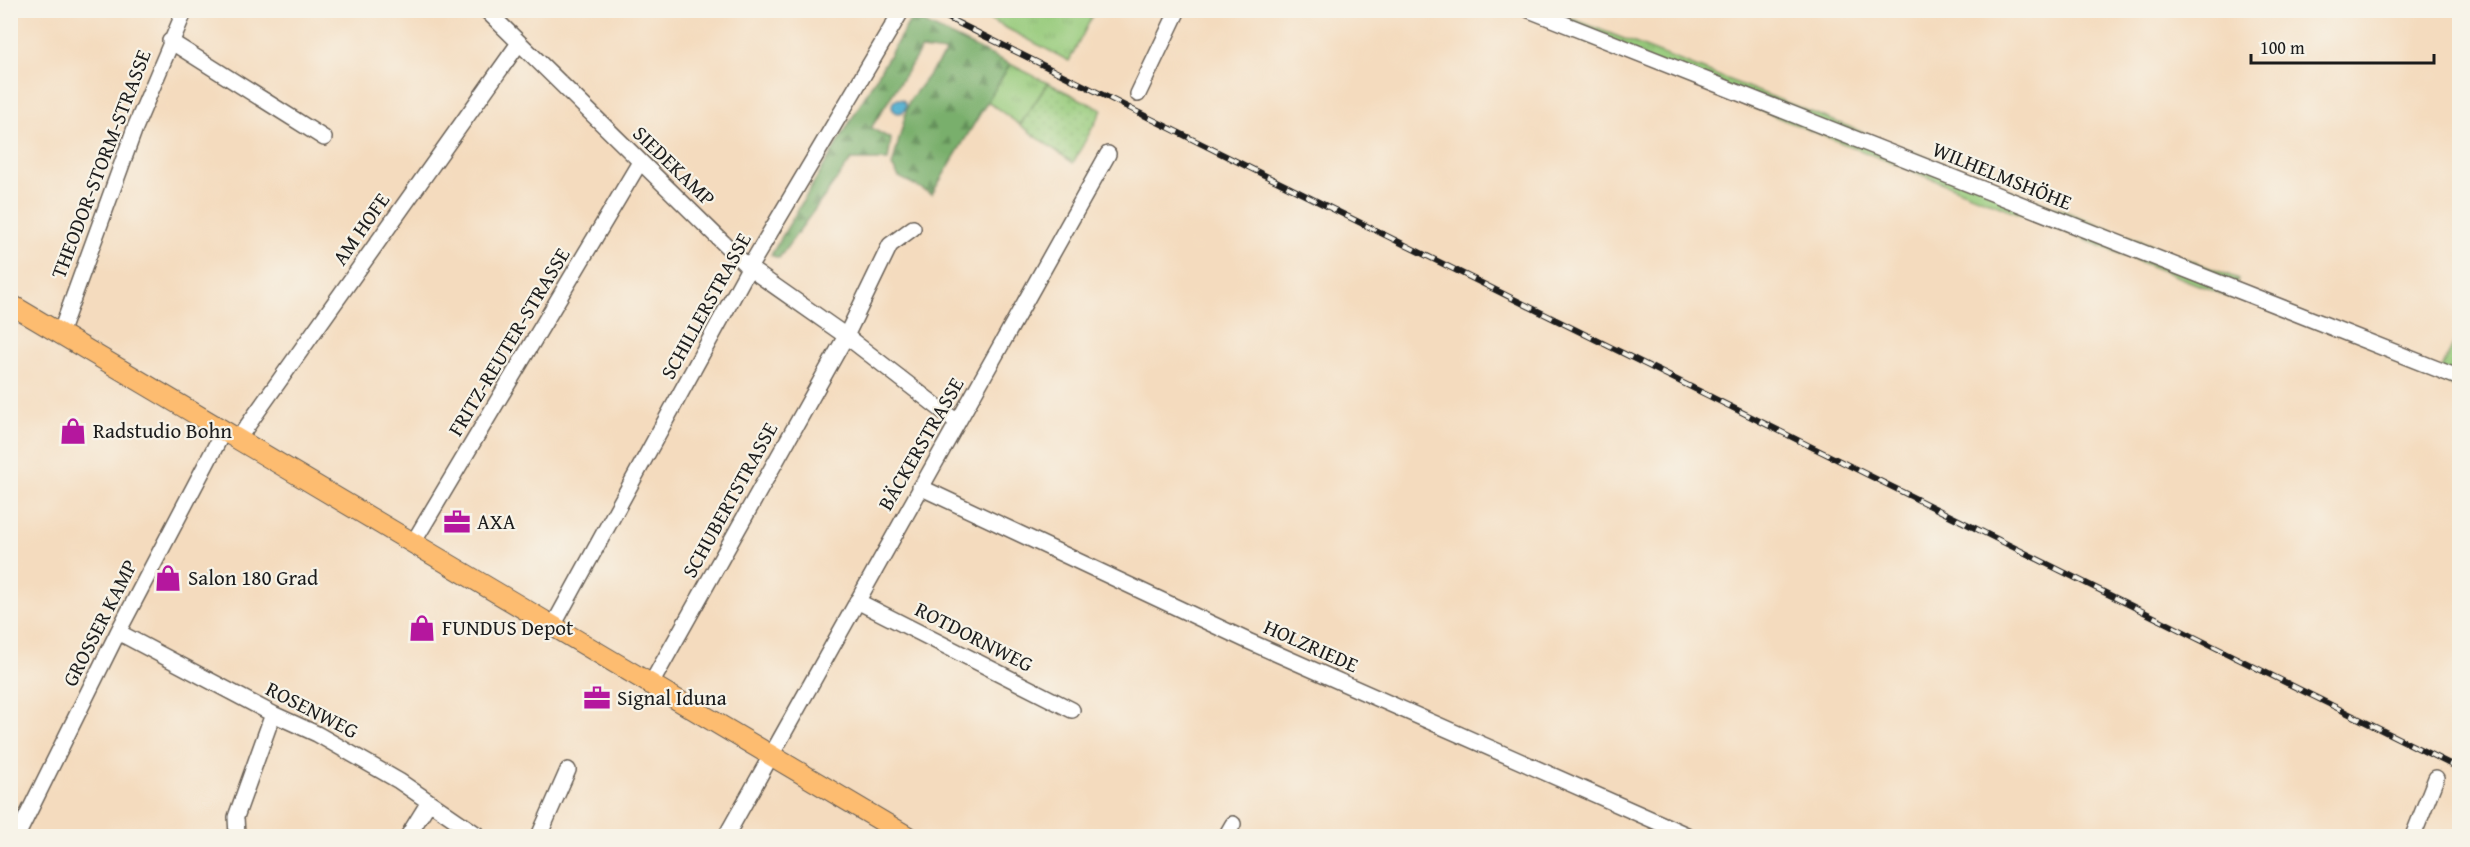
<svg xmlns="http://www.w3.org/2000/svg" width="2470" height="847" font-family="'Gentium Book Plus',serif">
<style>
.grass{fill:url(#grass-tufts);stroke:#5a744c;stroke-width:1.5}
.forest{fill:url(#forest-firs);stroke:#4a6644;stroke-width:1.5}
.garden{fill:url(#garden-dots);stroke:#5a744c;stroke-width:1.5}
.water{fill:#50adcf;stroke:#366476;stroke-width:1.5}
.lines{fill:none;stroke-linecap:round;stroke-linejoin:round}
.minor-casing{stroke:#685f55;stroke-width:18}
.major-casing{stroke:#685f55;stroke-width:22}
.minor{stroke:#fff;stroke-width:15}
.major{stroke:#fdbc70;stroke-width:20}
.rail-casing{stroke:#1c1c1c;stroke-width:6}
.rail{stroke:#f7f3e8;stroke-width:4;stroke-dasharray:11;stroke-linecap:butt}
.labels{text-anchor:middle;stroke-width:4.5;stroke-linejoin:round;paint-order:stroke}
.street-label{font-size:21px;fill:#1c1c1c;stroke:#f7f3e8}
.poi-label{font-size:21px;fill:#1c1c1c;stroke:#f7f3e8;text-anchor:start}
</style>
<defs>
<pattern id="grass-tufts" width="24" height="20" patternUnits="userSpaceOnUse" patternTransform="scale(1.5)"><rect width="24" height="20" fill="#97cb7c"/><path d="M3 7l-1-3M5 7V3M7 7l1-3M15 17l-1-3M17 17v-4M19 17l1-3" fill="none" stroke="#82ae6b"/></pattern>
<pattern id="forest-firs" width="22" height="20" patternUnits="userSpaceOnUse" patternTransform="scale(1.5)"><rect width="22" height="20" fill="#79af6c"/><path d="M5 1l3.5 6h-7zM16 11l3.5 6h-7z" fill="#628e58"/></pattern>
<pattern id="garden-dots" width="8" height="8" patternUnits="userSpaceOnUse" patternTransform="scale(1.5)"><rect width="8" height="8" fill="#97cb7c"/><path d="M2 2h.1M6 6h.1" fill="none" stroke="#82ae6b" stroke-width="1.8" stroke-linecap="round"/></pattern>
</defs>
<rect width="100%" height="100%" fill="#f7f3e8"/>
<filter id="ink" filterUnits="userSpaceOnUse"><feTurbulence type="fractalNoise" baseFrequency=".0167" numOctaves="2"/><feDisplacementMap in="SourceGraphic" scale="12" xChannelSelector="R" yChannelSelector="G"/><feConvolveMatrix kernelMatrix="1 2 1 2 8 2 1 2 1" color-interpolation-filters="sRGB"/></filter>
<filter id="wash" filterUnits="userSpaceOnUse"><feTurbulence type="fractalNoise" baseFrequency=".008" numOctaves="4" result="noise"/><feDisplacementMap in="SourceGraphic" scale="24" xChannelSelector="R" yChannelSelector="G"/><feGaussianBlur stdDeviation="1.35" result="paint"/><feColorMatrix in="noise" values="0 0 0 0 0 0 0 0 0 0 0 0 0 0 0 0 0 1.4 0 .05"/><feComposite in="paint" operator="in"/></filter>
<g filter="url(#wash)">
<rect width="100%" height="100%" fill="#f4dbbe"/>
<!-- grass -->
<path class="grass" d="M974 11 1095 10V11L1069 61Z
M1568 17 2238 279 2231 298 1561 31Z
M1010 64 1048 83 1020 125 987 101Z
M2459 332V388L2437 379Z"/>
<!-- forest -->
<path class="forest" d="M912 17 1010 64 932 194 899 177 892 166 909 101 946 52 921 49 871 128 891 139 888 160H851L779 258 771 255Z"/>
<!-- garden -->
<path class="garden" d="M1048 83 1102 110 1073 163 1020 125Z"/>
<!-- water -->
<path class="water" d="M892 106a7 7 0 1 1 14 0a7 7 0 1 1-14 0Z"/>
</g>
<g filter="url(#ink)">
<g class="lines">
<defs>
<path id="minor" d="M486 10 749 268 846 336 957 422
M1529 10 2460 378
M170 41 324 138
M1138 94 1178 10
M60 334 135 128 185 10
M238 439 519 43
M920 487 1248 641 1689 836
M413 543 640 162
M857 601 1072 710
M553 626 749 268 902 10
M118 632 273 714 317 734 399 781 479 836
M651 684 846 336 890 245 913 228
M17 836 118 632 224 430
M237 836 236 817 273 714
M408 836 429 802
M539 836 568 770
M726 836 1108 154
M1226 836 1233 824
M2413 836 2436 778"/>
<path id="major" d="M10 304 907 836"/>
</defs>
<!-- minor casing -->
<use href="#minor" class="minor-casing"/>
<!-- major casing -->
<use href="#major" class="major-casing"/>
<!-- minor -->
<use href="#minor" class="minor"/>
<!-- major -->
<use href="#major" class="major"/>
<defs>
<path id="rail" d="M932 10 2460 769"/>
</defs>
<!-- rail casing -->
<use href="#rail" class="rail-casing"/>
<!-- rail -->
<use href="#rail" class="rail"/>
</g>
</g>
<!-- icons -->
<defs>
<symbol id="shop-bare" viewBox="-9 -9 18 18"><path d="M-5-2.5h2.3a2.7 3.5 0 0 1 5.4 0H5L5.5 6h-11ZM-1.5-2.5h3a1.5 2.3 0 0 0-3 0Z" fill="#b5179e" stroke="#f7f3e8" stroke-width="2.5" paint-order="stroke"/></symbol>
<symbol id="office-bare" viewBox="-9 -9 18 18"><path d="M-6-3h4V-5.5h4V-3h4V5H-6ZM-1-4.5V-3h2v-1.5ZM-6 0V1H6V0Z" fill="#b5179e" stroke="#f7f3e8" stroke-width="2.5" paint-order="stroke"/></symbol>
</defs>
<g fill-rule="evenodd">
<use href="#shop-bare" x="54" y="412" width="38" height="38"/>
<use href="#office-bare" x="438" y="503" width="38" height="38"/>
<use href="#shop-bare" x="149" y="559" width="38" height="38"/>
<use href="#shop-bare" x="403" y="609" width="38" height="38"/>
<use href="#office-bare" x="578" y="679" width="38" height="38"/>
</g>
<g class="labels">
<!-- street labels -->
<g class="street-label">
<text transform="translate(101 164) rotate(-69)" y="7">THEODOR-STORM-STRASSE</text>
<text transform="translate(674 166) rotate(44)" y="7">SIEDEKAMP</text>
<text transform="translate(2002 176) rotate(22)" y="7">WILHELMSHÖHE</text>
<text transform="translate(361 229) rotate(-55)" y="7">AM HOFE</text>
<text transform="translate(706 306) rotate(-61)" y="7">SCHILLERSTRASSE</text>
<text transform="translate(509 342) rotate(-59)" y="7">FRITZ-REUTER-STRASSE</text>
<text transform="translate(921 444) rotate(-60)" y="7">BÄCKERSTRASSE</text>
<text transform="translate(730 500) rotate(-61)" y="7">SCHUBERTSTRASSE</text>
<text transform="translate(100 623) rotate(-63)" y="7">GROSSER KAMP</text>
<text transform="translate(974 637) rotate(27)" y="7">ROTDORNWEG</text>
<text transform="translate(1311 646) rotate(24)" y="7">HOLZRIEDE</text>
<text transform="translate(312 710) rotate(27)" y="7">ROSENWEG</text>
</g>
<!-- poi labels -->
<g class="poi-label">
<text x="93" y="438">Radstudio Bohn</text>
<text x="477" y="529">AXA</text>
<text x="188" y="585">Salon 180 Grad</text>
<text x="442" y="635">FUNDUS Depot</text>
<text x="617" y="705">Signal Iduna</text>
</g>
</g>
<!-- margin -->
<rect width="2470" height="847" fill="none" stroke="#f7f3e8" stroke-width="36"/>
<!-- scale -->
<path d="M2251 54v9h183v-9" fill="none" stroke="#1c1c1c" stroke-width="3"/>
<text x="2260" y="54" font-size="18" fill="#1c1c1c" stroke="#f7f3e8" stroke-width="4.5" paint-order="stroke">100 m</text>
</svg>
